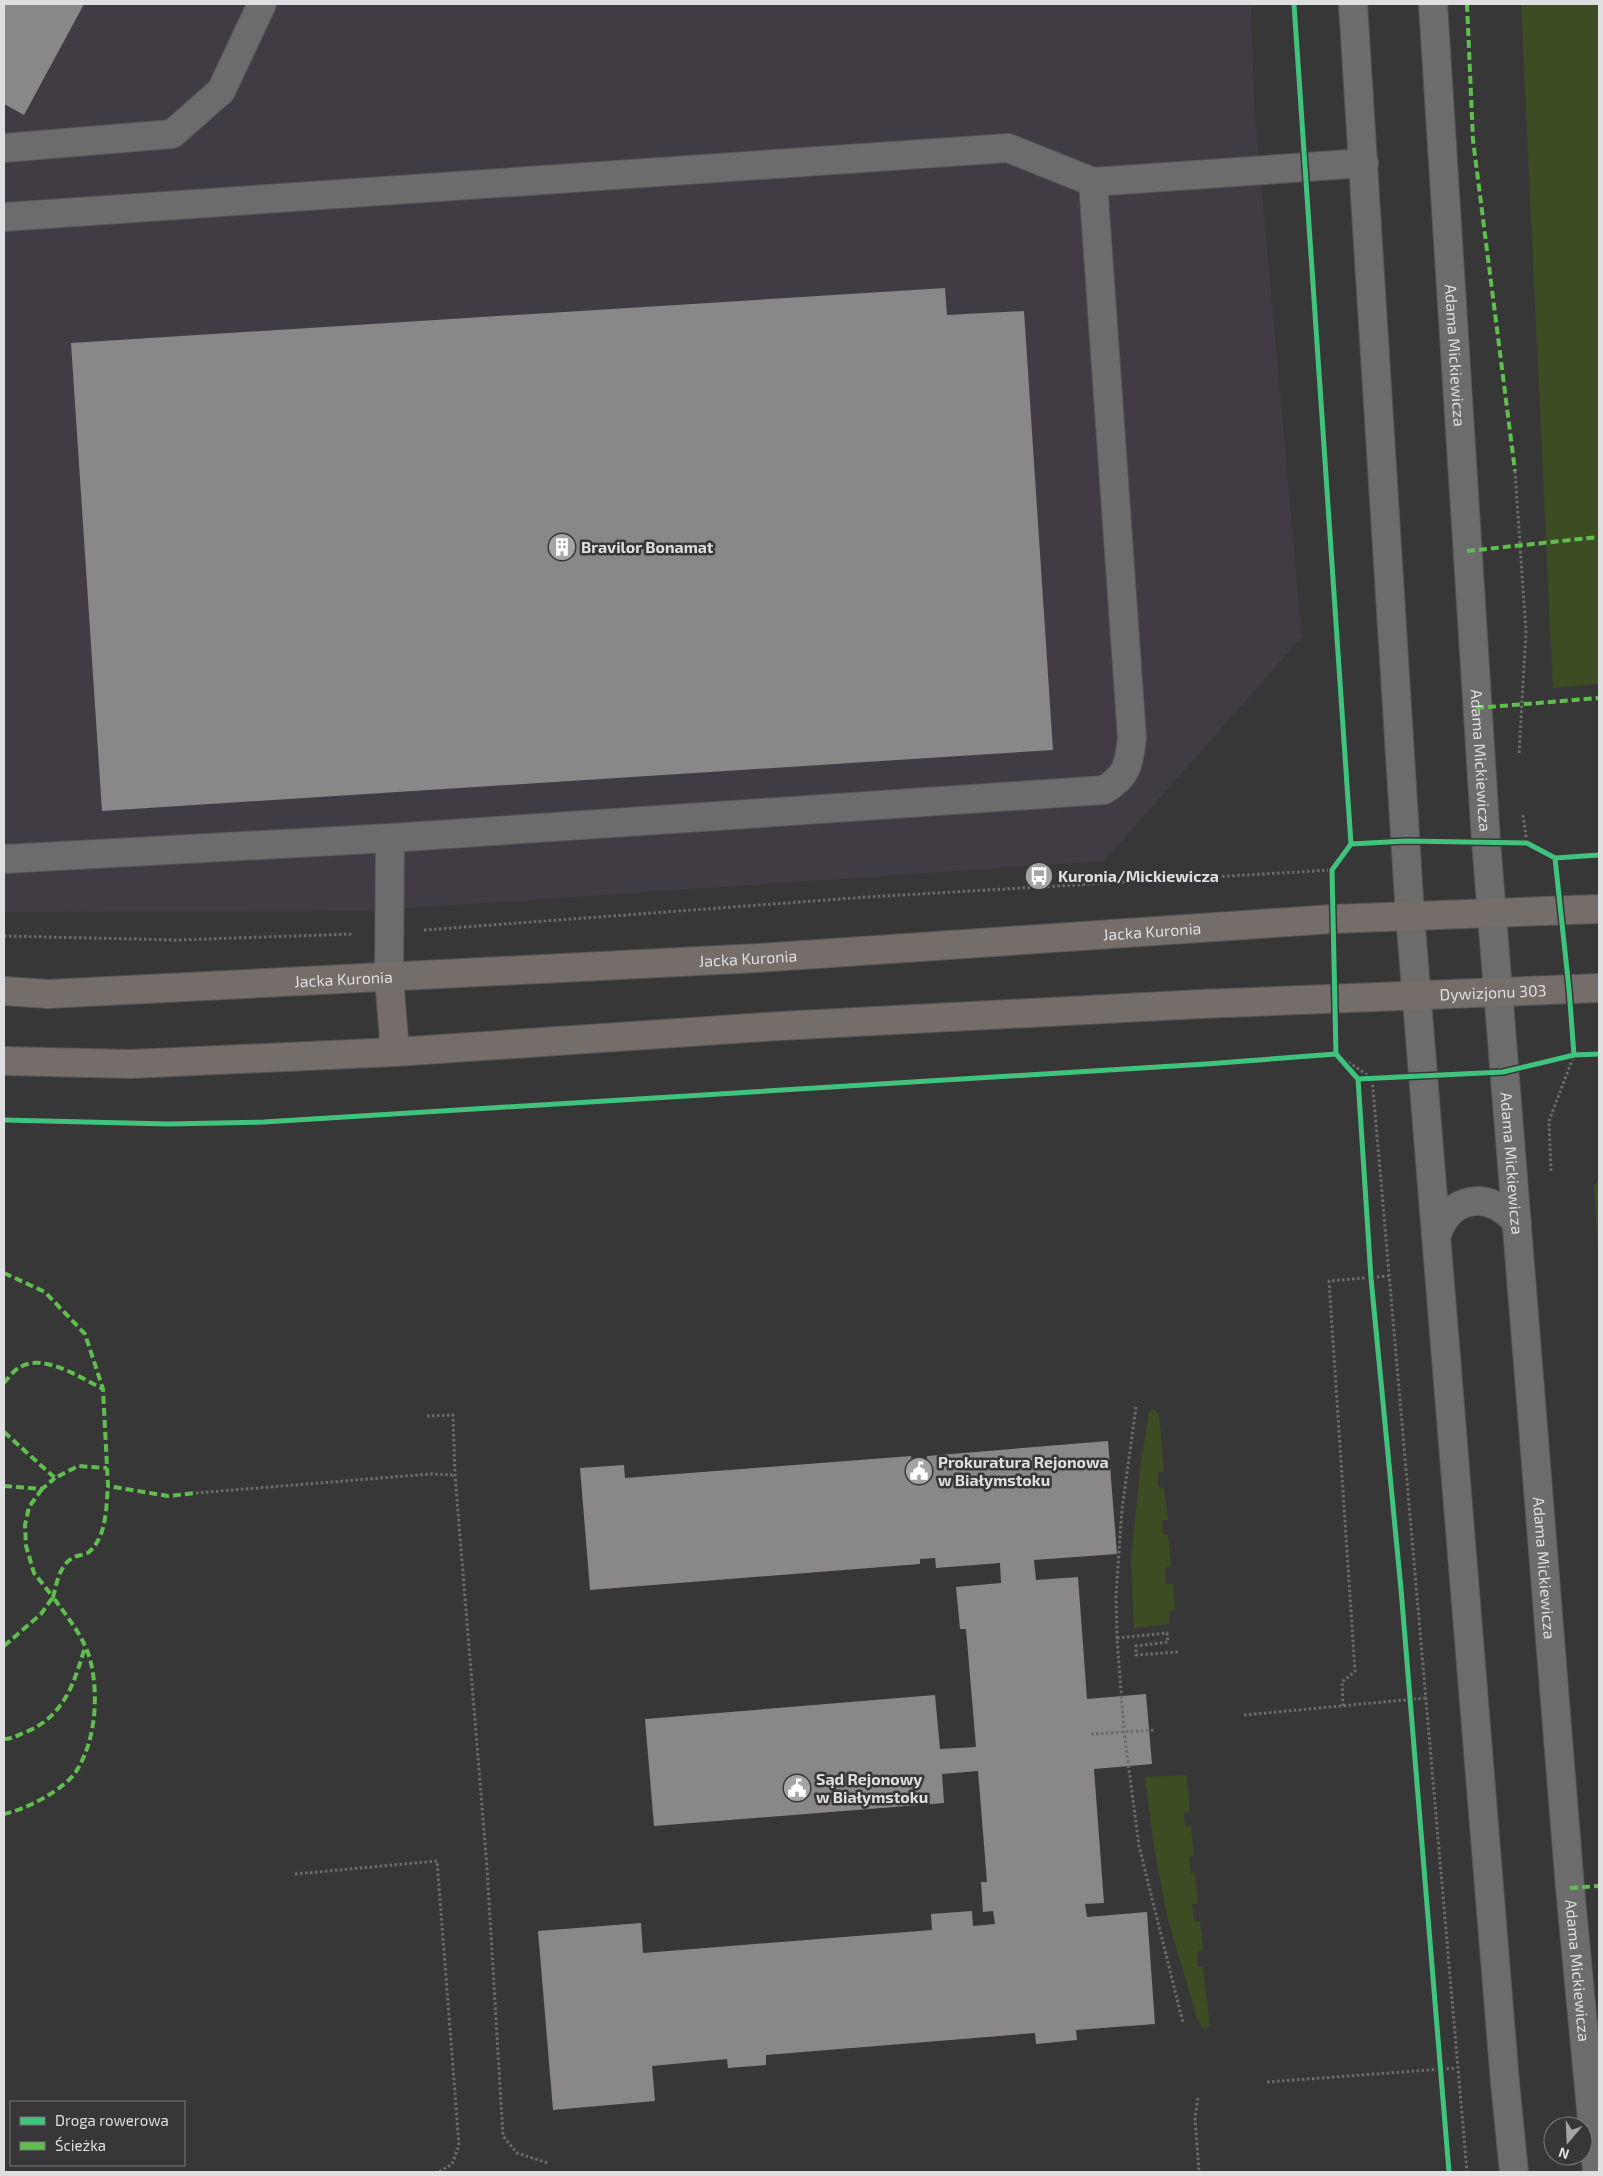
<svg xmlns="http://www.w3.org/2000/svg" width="1603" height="2176" font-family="'Exo 2',sans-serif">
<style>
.built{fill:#413c43}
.green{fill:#3c4c23}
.building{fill:#898788}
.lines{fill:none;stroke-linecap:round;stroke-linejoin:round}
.minor-casing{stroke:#555556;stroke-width:30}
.major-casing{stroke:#555556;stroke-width:30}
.path{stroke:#6d6c6d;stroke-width:3;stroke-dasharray:2.5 2.5;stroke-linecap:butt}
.minor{stroke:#6d6c6d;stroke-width:28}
.major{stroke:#756d6a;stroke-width:28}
.quiet{stroke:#5fbe4e;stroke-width:4;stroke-dasharray:8 4;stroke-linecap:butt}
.cycleway-casing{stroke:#383639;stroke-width:8}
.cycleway{stroke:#40c37c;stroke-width:5}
.labels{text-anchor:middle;stroke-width:5;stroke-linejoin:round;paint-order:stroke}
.street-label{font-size:16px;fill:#dfdee0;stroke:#383639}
.poi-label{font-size:16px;font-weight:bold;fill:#dfdee0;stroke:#383639;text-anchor:start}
</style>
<rect width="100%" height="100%" fill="#383738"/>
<!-- built -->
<path class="built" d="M4 4H1251L1254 104 1302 637 1104 861 366 911 4 912Z"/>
<!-- green -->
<path class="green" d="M1521 4H1599V684L1553 688Z
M1599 1181V1267L1594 1185Z
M1153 1409 1159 1414 1164 1472H1158V1487L1164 1488 1168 1520 1162 1521 1163 1534 1168 1535 1171 1567H1165L1166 1584H1173L1175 1610 1169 1611V1624L1134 1628 1131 1561 1140 1469 1149 1412Z
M1187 1775 1190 1811 1184 1812 1185 1826H1191L1194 1856 1189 1857 1191 1873H1195L1198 1903 1192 1904 1194 1921H1200L1203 1951H1197L1198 1966 1203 1967 1209 2019V2026L1203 2029 1197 2018 1167 1916 1154 1847 1145 1777Z"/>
<!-- building -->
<path class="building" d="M4 4H84L24 115 4 104Z
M945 288 947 315 1024 311 1053 750 102 811 71 343Z
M1108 1441 1117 1554 1034 1560 1036 1580 1078 1577 1087 1699 1146 1694 1152 1764 1094 1769 1104 1903 1085 1904 1087 1917 1147 1912 1155 2024 1076 2030 1077 2040 1036 2044 1035 2033 766 2055V2065L728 2068 727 2059 652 2066 655 2101 553 2110 538 1931 641 1923 643 1953 932 1930 931 1914 972 1911 973 1926 995 1924 993 1911 983 1912 981 1882H987L978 1771 942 1774 944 1803 654 1826 645 1719 935 1695 940 1749 976 1747 966 1629H960L956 1587 1001 1583 1000 1563 936 1568 935 1558 920 1559V1564L590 1590 580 1468 624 1465 625 1478 911 1456 912 1465 927 1464V1456Z"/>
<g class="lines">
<defs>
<g id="minor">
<path d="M1353 4 1410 915 1505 2083 1514 2172"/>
<path id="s1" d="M1433 4 1486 841 1570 1888 1597 2172"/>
<path d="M4 148 172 134 221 91 262 4"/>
<path d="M4 217 1008 148 1093 182 1364 163"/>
<path d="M4 859 390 838 1104 790C1127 776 1129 765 1132 738L1093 182"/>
<path d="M389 978 390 838"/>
<path d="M1436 1237C1449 1195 1490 1189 1517 1223"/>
</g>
<g id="major">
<path d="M389 978 395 1052"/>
<path id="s2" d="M4 991 48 994 758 958 1333 919 1599 909"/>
<path id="s3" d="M4 1061 131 1064 395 1052 780 1026 1201 1004 1599 988"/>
</g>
</defs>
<!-- minor casing -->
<use href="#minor" class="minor-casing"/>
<!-- major casing -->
<use href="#major" class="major-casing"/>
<!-- path -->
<path class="path" d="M1515 471 1526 632 1519 754
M1523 815 1527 843
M424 930 867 897 1332 870
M4 936 176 940 353 934
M1336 1054 1372 1078 1467 2172
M1551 1171 1549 1121 1574 1055
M1136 1407 1122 1509 1116 1595 1117 1638 1124 1731 1139 1846 1183 2023
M427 1416 453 1415 455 1475 487 1868 503 2136 517 2153 548 2163
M196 1493 430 1474 455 1475
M1117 1638 1167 1633 1168 1642 1136 1646V1655L1179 1652
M1343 1706 1342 1682 1355 1671 1329 1281 1388 1276
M1244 1715 1426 1698
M1091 1734 1155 1730
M295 1874 437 1861 459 2145 452 2164 439 2172
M1267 2082 1456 2068
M1198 2098 1195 2118 1199 2172"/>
<!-- minor -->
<use href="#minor" class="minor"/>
<!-- major -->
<use href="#major" class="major"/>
<!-- quiet -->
<path class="quiet" d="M1467 4 1473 140 1515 471
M1467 551 1599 537
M1476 708 1599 698
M4 1273 45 1292 85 1334 103 1389 108 1486 168 1496 196 1493
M4 1383C8 1378 14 1370 20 1367 44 1353 81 1378 103 1389
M4 1432 55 1478 78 1466 107 1468
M4 1486 42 1489 55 1478
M42 1489 29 1507 25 1525 26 1546 34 1573 53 1597C57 1583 59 1565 74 1557 79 1555 85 1555 89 1552 107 1536 106 1508 108 1486
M4 1646 41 1614 53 1597C67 1617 83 1635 90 1659 99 1694 96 1739 77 1770 66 1789 25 1810 4 1814
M4 1739C12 1739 18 1735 26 1732 64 1716 74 1684 85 1647
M1570 1888 1599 1886"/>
<defs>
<path id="cycleway" d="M1294 4 1351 844 1332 870 1336 1054 1358 1079 1371 1278 1401 1589 1449 2172
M1351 844 1406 841 1527 843 1555 858 1599 855
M1555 858 1569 989 1574 1055
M1358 1079 1503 1072 1574 1055 1599 1054
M4 1120 168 1124 264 1122 1206 1064 1336 1054"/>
</defs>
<!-- cycleway casing -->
<use href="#cycleway" class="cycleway-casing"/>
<!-- cycleway -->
<use href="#cycleway" class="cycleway"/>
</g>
<!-- icons -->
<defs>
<symbol id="building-disc" viewBox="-11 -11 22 22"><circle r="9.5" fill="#a5a4a5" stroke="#383639"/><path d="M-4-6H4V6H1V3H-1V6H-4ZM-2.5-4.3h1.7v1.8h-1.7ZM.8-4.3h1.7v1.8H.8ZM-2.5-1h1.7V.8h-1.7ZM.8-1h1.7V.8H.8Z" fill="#fff"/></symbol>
<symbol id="bus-disc" viewBox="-11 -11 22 22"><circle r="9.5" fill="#a5a4a5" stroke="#383639"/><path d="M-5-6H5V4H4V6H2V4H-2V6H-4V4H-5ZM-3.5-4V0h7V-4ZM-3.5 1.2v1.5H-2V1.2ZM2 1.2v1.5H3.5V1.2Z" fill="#fff"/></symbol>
<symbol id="civic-disc" viewBox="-11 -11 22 22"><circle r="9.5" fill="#a5a4a5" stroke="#383639"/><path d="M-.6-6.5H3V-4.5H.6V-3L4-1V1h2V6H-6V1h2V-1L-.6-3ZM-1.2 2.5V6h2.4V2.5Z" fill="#fff"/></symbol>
</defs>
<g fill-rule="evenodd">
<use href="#building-disc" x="546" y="531" width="32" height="32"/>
<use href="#bus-disc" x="1023" y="860" width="32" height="32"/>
<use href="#civic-disc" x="903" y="1455" width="32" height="32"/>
<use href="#civic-disc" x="781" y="1772" width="32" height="32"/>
</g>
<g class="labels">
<!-- street labels -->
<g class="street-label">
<text dy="6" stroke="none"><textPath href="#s1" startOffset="352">Adama Mickiewicza</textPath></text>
<text dy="6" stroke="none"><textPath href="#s1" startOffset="758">Adama Mickiewicza</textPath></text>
<text dy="6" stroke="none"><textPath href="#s2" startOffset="1150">Jacka Kuronia</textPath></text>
<text dy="6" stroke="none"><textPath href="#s2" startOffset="745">Jacka Kuronia</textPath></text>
<text dy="6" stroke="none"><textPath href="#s2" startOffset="340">Jacka Kuronia</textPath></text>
<text dy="6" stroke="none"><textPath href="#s3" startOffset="1491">Dywizjonu 303</textPath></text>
<text dy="6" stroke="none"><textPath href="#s1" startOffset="1162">Adama Mickiewicza</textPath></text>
<text dy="6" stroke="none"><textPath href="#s1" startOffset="1568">Adama Mickiewicza</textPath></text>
<text dy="6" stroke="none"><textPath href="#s1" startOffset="1972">Adama Mickiewicza</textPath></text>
</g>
<!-- poi labels -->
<g class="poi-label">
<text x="581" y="553">Bravilor Bonamat</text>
<text x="1058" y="882">Kuronia/Mickiewicza</text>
<text x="938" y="1468">Prokuratura Rejonowa<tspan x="938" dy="18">w Białymstoku</tspan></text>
<text x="816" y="1785">Sąd Rejonowy<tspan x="816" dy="18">w Białymstoku</tspan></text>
</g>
</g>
<!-- border -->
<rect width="1603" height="2176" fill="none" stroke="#dfdee0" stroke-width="10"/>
<!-- legend -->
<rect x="10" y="2101" width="175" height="65" fill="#383639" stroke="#7b797c"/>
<rect x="20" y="2117" width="25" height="8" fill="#40c37c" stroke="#7b797c"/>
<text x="55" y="2126" font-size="15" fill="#dfdee0">Droga rowerowa</text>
<rect x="20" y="2142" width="25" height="8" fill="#5fbe4e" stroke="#7b797c"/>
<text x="55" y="2151" font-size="15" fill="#dfdee0">Ścieżka</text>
<!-- north arrow -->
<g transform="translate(1568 2141) rotate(199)"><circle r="24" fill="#383639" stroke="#7b797c"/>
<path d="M0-4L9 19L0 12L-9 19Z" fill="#a5a4a5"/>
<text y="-8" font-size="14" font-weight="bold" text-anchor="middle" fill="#dfdee0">N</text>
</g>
</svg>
